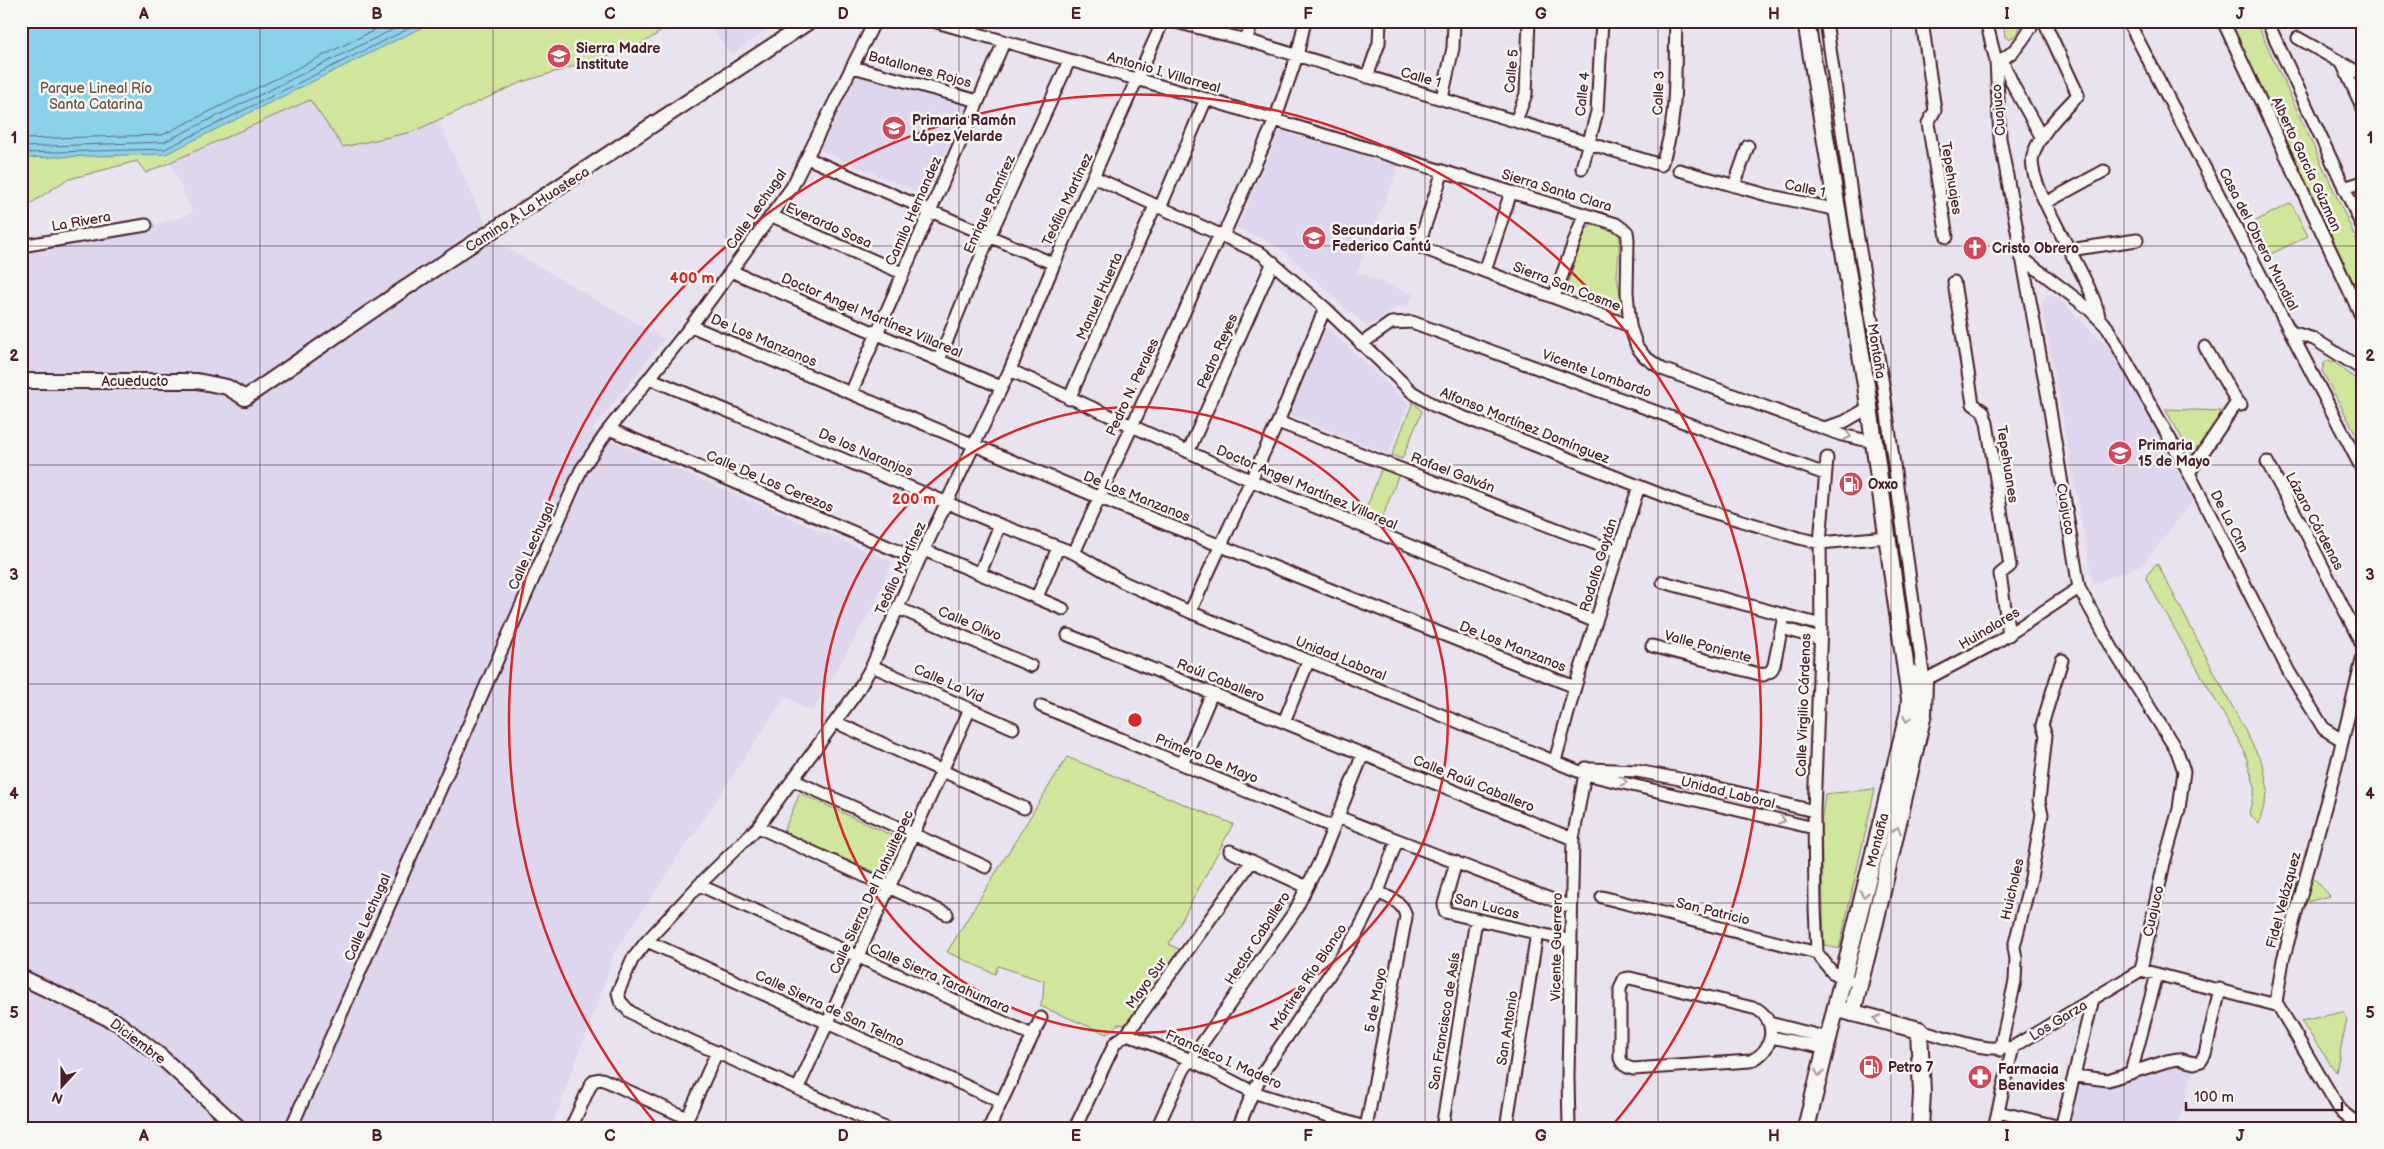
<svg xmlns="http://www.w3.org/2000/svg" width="2384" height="1149" font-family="'Balsamiq Sans',sans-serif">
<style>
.built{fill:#ded6ed}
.green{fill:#cfe69c;stroke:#8c8264}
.water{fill:#89d2ea;stroke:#708a9e}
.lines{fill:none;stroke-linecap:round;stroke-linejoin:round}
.shore{stroke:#636777;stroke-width:1}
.minor-casing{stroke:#4a1f2b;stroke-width:15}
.tertiary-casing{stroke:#4a1f2b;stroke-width:18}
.secondary-casing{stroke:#4a1f2b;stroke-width:20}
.minor{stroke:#f6f6f2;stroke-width:11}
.tertiary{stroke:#f6f6f2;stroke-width:14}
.secondary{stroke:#f6f6f2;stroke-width:16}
.oneway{stroke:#a99598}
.grid{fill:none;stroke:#4a1f2b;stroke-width:1;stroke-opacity:0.55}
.ring{fill:none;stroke:#d62828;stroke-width:2.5}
.labels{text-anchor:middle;stroke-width:5;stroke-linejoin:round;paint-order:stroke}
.poi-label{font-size:14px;font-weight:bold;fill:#4a1f2b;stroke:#f6f6f2;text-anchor:start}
.street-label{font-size:14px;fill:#4a1f2b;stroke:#f6f6f2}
.park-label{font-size:14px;fill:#6b5147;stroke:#f6f6f2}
.centre{fill:#d62828;stroke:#f6f6f2;stroke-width:2.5}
.ring-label{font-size:15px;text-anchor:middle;font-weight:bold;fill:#d62828;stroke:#f6f6f2;stroke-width:5;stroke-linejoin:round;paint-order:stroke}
.neatline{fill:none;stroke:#4a1f2b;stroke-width:2}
.grid-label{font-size:16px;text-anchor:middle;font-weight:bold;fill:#4a1f2b}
</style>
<rect width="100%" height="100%" fill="#e8e3ef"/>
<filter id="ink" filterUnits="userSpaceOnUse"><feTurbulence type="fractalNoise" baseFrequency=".02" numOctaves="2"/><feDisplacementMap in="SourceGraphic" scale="10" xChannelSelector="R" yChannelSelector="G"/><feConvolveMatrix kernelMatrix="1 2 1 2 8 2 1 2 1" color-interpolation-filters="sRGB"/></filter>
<g filter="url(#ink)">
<!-- built -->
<path class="built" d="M707 21H779L731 55Z
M405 49 493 240 664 339 592 430 614 442 892 562 877 600 812 712 786 696 614 953 596 1008 551 1128H21V246L151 226 193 213 166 154Z
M858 74 967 105 926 196 820 150Z
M1280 131 1399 165 1357 272 1413 294 1408 306 1397 307 1367 327 1279 247 1237 228Z
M2050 294 2060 299 2118 358 2148 409 2195 498 2143 564 2093 584 2042 306 2045 297Z
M1327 327 1409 404 1388 454 1287 413Z
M2174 1064 2194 1068 2177 1128H2067L2080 1079Z"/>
<!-- green -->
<path class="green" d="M21 21H677L637 47 522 82 412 132 343 147 310 100 146 173 137 161 66 180 21 210Z
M2003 21H2024L2016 35 2009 39 2005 37Z
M2230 21H2250L2260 30 2363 254V288L2357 290Z
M2291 203 2308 236 2265 257 2248 225Z
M1593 225 1618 233 1620 238 1617 276 1623 311 1617 314 1566 295 1565 290 1586 229Z
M2328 360 2334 362 2363 385V447L2322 371 2324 364Z
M1413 402 1422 411 1402 459 1392 455Z
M2165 409 2220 411V418L2192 455Z
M1382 467 1399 474 1380 524 1363 517Z
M2157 563 2263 765 2268 790 2259 824 2249 814 2255 787 2244 750 2146 579 2147 575Z
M1067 757 1233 824 1169 944 1180 950 1127 1025 1118 1024 1107 1034 1040 1006 1043 997 1044 981 998 966 995 974 947 952Z
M1875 789 1839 949 1824 945 1821 823 1825 794Z
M800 793 902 840 887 877 783 833Z
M2310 874 2330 896 2302 903Z
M2343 1012 2347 1018 2336 1072 2301 1021Z"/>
<!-- water -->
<path class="water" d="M21 21H435L166 154 21 158Z"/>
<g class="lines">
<!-- shore -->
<path class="shore" d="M21 139 162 135 393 21
M21 147 164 142 410 21
M21 153 165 149 424 21"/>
<defs>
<path id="minor" d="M933 21 1206 99 1616 224 1627 232 1628 239 1627 292 1630 326 1637 347 1645 357 1662 369 1842 435 1873 442
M1172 21 1246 40 1661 165C1679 121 1674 68 1676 21
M1826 21 1855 221 1883 385 1924 681
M1922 21 1935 110 1928 123 1947 237
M1986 21 1996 61 2000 138 2048 398 2079 588 2112 648 2177 751 2184 771 2179 809 2164 863 2141 970
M2044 21 2078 95C2062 112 2039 133 2033 156 2024 184 2094 281 2099 317
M2128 21 2363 471
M2223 21 2363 320
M2267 21 2363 228
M2298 38 2363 75
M1246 40 1253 21
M2002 60 2014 87 2042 138
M1996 61C2014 57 2025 36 2035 21
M2342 63 2363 109
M853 67 978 101
M1367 77 1379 43 1380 21
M1442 98 1453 48 1454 21
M1516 121 1526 94 1529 21
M807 158 1054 264
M1582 168 1597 112 1602 21
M1679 170 1767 195 1838 210
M1443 171 1419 244 1420 247 1630 326
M1094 177 1262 254 1325 308 1412 392 1435 406 1682 503 1799 538 1820 543 1887 537
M1734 186 1748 146
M2344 188 2363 182
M2047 202 2104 171
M1160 208 1206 99
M772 216 902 273
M1223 236 1275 120 1297 56 1305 21
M21 246 146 225
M2069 250 2137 240
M2021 257 2088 308 2107 327 2189 473 2289 672 2324 729 2342 740
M731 271 1001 387
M1485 271 1511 192
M1954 282 1973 404 1983 411 1987 423 2010 566 2000 574 2009 635
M1554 297 1584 215
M691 326 1098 497 1575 687
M2291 332 2314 339 2363 370
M1361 344 1391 323 1412 322 1825 474
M2205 347 2237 402 2241 405
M939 360 989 237 1069 61
M1010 370 1252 481 1596 622
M649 378 1000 525 1074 553 1123 582 1190 612 1585 774 1814 828
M851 393 1004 42
M1069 399 1155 206
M1278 422 1617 552
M1824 428 1844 422 1868 408
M609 429 919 560
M1188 452 1273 262
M1827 458 1820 543 1821 625 1814 811 1815 907 1817 953 1832 972 1849 980
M2267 462 2306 533 2363 647
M2189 473 2237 402
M924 550 1063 609
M1074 553 1220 234
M980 573 1000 525
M1663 582 1821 625
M1037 597 1058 548
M898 608 1031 666
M1190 612 1278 422 1325 308
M1782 628 1820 639
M1068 635 1573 839
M1652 646 1763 675 1771 671 1774 665 1784 616
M2363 656 2336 767 2283 960 2276 1002 2340 1110 2363 1128
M872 666 1013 728
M1919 683 1997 642 2079 588
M1041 706 1333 827
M835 722 1024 808
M1284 722 1308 662
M1555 761 1575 687 1639 486
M1182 764 1212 693
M1591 769 1637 771 1685 780 1814 811
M793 780 986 867
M1338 817 1571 907
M758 827 947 914
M1230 851 1307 887
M1456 862 1444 904 1445 912 1571 941
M699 885 1032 1035
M1602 897 1817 953
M647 941 1001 1102
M1630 978 1757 1009C1779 1023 1773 1052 1750 1061L1633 1069C1626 1067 1622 1065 1620 1058V989L1624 979Z
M1769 1023 1828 1038
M1919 1030C1949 1037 1982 1053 2013 1047L2141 970 2276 1005
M1127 1034 1191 1060 1253 1092 1367 1128
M1771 1037 1825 1048
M2000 1050 2015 981 2016 959 2014 947 2031 878 2042 814 2039 801 2046 735 2042 725 2062 660
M2131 1073 2157 974
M2075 1076 2108 1080 2167 1061 2178 1059 2194 1063 2201 1061 2205 1054 2220 989
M798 1088 970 709
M1998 1112 2061 1127
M291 1128 581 470 609 429 691 326 792 187 875 21
M571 1128 591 1084 595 1080 602 1079 687 1118
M683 1128 717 1052
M885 1128 640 1018 629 1011 620 1001 618 992 632 960 647 941 699 885 758 827 857 692 872 666 919 560 1010 370 1054 264 1163 21
M989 1128 1041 1018
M1075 1128 1115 1043 1127 1034 1252 861
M1157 1128 1184 1069 1295 911 1320 861 1363 754
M1238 1128 1253 1092 1267 1066 1355 937 1378 892 1397 840
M1366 1128 1406 917C1404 902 1389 898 1378 892
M1442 1128 1476 920
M1506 1128 1537 933
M1569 1128 1568 1076 1573 839 1586 768
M1994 1128 2013 1047
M2061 1128 2093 999"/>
<path id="tertiary" d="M21 381H197L227 387 245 398 398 293 810 21
M21 977 118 1023 159 1055 239 1128"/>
<path id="secondary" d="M1806 21 1866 385 1910 699 1909 711 1806 1128
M1842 1010 1919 1030 1922 1093 1920 1128
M1852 1013 1875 922 1923 714 1924 681 1907 671"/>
</defs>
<!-- minor casing -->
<use href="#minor" class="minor-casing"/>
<!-- tertiary casing -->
<use href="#tertiary" class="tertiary-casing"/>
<!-- secondary casing -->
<use href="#secondary" class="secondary-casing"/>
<!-- minor -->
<use href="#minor" class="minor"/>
<!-- tertiary -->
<use href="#tertiary" class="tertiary"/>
<!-- secondary -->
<use href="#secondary" class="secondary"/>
</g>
<!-- one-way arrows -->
<defs><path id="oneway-chevron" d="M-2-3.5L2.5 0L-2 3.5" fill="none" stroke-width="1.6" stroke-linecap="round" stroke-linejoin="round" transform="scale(1.25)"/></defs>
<g class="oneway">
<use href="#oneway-chevron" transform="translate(1848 436) rotate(14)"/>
<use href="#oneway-chevron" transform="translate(1907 719) rotate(103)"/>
<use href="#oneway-chevron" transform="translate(1624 782) rotate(13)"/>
<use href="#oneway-chevron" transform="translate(1782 820) rotate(14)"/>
<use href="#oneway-chevron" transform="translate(1897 830) rotate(-77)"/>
<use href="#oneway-chevron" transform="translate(1864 894) rotate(104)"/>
<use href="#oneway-chevron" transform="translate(1877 1019) rotate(-166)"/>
<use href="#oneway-chevron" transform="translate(1819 1073) rotate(104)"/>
</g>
</g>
<!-- grid -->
<path class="grid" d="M260 21V1128M493 21V1128M726 21V1128M959 21V1128M1192 21V1128M1425 21V1128M1658 21V1128M1891 21V1128M2124 21V1128M21 246H2363M21 465H2363M21 684H2363M21 903H2363"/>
<!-- distance rings -->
<g class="ring">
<circle cx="1135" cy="720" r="313"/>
<path d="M659 1127A626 626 0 1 1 1611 1127"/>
</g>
<!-- icons -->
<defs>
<symbol id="school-disc" viewBox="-11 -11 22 22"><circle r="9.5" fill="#d1495b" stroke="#f6f6f2"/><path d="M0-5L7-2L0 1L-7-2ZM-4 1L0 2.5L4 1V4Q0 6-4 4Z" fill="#fff"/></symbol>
<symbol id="church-disc" viewBox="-11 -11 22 22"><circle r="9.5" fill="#d1495b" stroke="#f6f6f2"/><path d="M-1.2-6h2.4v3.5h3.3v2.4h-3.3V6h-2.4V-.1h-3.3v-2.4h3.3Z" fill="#fff"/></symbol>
<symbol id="fuel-disc" viewBox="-11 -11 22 22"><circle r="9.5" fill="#d1495b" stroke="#f6f6f2"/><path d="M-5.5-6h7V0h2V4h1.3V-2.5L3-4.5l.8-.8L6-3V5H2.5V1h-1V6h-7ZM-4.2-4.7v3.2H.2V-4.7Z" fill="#fff"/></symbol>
<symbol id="pharmacy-disc" viewBox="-11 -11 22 22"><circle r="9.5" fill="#d1495b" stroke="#f6f6f2"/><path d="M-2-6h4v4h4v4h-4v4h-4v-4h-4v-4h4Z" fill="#fff"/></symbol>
</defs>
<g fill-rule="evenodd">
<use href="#school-disc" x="545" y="42" width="28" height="28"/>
<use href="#school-disc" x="880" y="114" width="28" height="28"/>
<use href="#school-disc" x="1300" y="224" width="28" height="28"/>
<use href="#church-disc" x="1961" y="234" width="28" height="28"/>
<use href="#school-disc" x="2106" y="439" width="28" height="28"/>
<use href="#fuel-disc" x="1837" y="470" width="28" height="28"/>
<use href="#fuel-disc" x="1857" y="1053" width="28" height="28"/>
<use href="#pharmacy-disc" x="1966" y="1063" width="28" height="28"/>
</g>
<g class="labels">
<!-- poi labels -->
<g class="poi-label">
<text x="576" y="53">Sierra Madre<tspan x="576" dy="16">Institute</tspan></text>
<text x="912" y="125">Primaria Ramón<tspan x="912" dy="16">López Velarde</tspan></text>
<text x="1332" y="235">Secundaria 5<tspan x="1332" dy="16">Federico Cantú</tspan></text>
<text x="1992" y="253">Cristo Obrero</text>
<text x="2138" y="450">Primaria<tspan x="2138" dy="16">15 de Mayo</tspan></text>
<text x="1868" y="489">Oxxo</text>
<text x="1888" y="1072">Petro 7</text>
<text x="1998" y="1074">Farmacia<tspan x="1998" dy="16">Benavides</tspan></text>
</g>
<!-- street labels -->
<g class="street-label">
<text transform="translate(920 69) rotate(15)" y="5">Batallones Rojos</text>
<text transform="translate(1511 71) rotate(-85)" y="5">Calle 5</text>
<text transform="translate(1164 72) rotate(16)" y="5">Antonio I. Villarreal</text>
<text transform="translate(1421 77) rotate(16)" y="5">Calle 1</text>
<text transform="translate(1658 93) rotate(-88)" y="5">Calle 3</text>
<text transform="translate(1582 94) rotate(-84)" y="5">Calle 4</text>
<text transform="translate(1998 110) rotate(-95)" y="5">Cuajuco</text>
<text transform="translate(2307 164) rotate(65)" y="5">Alberto García Gúzman</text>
<text transform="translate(1952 178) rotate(81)" y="5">Tepehuajes</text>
<text transform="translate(1805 188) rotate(12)" y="5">Calle 1</text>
<text transform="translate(1557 190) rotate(17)" y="5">Sierra Santa Clara</text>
<text transform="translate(1067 199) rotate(-65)" y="5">Teófilo Martínez</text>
<text transform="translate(989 204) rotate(-66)" y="5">Enrique Ramírez</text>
<text transform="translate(527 209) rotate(-33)" y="5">Camino A La Huasteca</text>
<text transform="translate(756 209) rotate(-55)" y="5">Calle Lechugal</text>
<text transform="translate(913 211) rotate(-66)" y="5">Camilo Hernandez</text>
<text transform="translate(81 221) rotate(-10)" y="5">La Rivera</text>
<text transform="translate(829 225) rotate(24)" y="5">Everardo Sosa</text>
<text transform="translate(2259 239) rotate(63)" y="5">Casa del Obrero Mundial</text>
<text transform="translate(1567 286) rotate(21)" y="5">Sierra San Cosme</text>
<text transform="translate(1099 296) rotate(-66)" y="5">Manuel Huerta</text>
<text transform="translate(872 315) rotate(23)" y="5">Doctor Angel Martínez Villareal</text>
<text transform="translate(764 340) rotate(23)" y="5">De Los Manzanos</text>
<text transform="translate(1217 351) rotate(-66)" y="5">Pedro Reyes</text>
<text transform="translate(1877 351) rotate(81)" y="5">Montaña</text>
<text transform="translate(1597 373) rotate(20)" y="5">Vicente Lombardo</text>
<text x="135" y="386">Acueducto</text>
<text transform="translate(1132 387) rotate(-65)" y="5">Pedro N. Perales</text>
<text transform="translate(1525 425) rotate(22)" y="5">Alfonso Martínez Domínguez</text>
<text transform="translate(866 452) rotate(23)" y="5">De los Naranjos</text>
<text transform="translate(2008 464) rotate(81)" y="5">Tepehuanes</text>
<text transform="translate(1453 472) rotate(21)" y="5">Rafael Galván</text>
<text transform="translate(770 481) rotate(23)" y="5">Calle De Los Cerezos</text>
<text transform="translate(1307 487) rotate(23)" y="5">Doctor Angel Martínez Villareal</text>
<text transform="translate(1137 496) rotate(22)" y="5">De Los Manzanos</text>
<text transform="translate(2066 509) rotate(80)" y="5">Cuajuco</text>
<text transform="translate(2230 521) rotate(63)" y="5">De La Ctm</text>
<text transform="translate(2315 521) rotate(62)" y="5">Lázaro Cárdenas</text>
<text transform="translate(531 546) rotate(-66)" y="5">Calle Lechugal</text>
<text transform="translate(1598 565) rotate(-73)" y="5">Rodolfo Gaytán</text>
<text transform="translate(900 568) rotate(-65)" y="5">Teófilo Martínez</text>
<text transform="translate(970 623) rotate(23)" y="5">Calle Olivo</text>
<text transform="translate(1989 628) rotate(-31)" y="5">Huinalares</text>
<text transform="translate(1513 646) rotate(22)" y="5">De Los Manzanos</text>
<text transform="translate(1708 646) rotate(15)" y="5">Valle Poniente</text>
<text transform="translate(1341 658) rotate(22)" y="5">Unidad Laboral</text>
<text transform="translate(1221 680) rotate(22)" y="5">Raúl Caballero</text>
<text transform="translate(949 683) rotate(24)" y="5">Calle La Vid</text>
<text transform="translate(1803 705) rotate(-88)" y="5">Calle Virgilio Cárdenas</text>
<text transform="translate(1207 758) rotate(22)" y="5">Primero De Mayo</text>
<text transform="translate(1474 783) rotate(22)" y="5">Calle Raúl Caballero</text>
<text transform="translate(1728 792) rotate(14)" y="5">Unidad Laboral</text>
<text transform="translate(1877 840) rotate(-76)" y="5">Montaña</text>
<text transform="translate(2012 889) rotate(-77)" y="5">Huicholes</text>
<text transform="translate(871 892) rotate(-65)" y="5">Calle Sierra Del Tlahuiltepec</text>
<text transform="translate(2283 900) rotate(-75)" y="5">Fidel Velázquez</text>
<text transform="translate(1487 906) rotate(14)" y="5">San Lucas</text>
<text transform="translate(1713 911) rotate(14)" y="5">San Patricio</text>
<text transform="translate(2153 911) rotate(-77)" y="5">Cuajuco</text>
<text transform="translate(367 917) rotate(-66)" y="5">Calle Lechugal</text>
<text transform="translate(1257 938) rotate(-57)" y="5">Hector Caballero</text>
<text transform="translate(1556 947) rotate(-89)" y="5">Vicente Guerrero</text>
<text transform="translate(1308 977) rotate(-56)" y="5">Mártires Río Blanco</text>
<text transform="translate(940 978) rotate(24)" y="5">Calle Sierra Tarahumara</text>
<text transform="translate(1146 983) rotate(-54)" y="5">Mayo Sur</text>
<text transform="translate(1375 1000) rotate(-79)" y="5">5 de Mayo</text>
<text transform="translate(830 1008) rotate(25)" y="5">Calle Sierra de San Telmo</text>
<text transform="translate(2058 1020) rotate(-31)" y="5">Los Garza</text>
<text transform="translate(1444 1021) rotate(-81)" y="5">San Francisco de Asís</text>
<text transform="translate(1507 1028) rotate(-81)" y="5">San Antonio</text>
<text transform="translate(138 1041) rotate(37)" y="5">Diciembre</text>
<text transform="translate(1224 1059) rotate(24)" y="5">Francisco I. Madero</text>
</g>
<!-- park labels -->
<g class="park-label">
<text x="96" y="93">Parque Lineal Río<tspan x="96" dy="16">Santa Catarina</tspan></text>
</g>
</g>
<circle cx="1135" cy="720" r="8" class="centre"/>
<g class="ring-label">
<text x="692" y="283">400 m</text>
<text x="914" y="504">200 m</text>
</g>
<!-- margin -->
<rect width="2384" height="1149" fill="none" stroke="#f6f6f2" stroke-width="55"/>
<!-- north arrow -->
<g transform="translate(62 1086) rotate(201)" stroke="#f6f6f2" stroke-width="4" paint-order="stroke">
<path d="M0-4L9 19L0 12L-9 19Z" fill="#4a1f2b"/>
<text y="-8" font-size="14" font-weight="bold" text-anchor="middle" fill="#4a1f2b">N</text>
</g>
<!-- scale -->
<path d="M2186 1102v8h156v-8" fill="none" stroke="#4a1f2b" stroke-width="2.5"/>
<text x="2194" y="1102" font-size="15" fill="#4a1f2b" stroke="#f6f6f2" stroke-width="4" paint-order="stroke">100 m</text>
<rect x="28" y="28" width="2328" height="1094" class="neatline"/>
<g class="grid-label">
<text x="144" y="19">A</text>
<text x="377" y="19">B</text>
<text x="610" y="19">C</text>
<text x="843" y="19">D</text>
<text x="1076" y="19">E</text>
<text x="1308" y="19">F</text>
<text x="1541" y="19">G</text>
<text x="1774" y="19">H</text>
<text x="2007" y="19">I</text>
<text x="2240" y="19">J</text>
<text x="14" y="143">1</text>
<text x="2370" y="143">1</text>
<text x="14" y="361">2</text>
<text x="2370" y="361">2</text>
<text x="14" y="580">3</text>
<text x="2370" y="580">3</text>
<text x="14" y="799">4</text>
<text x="2370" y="799">4</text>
<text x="14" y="1018">5</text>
<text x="2370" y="1018">5</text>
<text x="144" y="1141">A</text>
<text x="377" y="1141">B</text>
<text x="610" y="1141">C</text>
<text x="843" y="1141">D</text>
<text x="1076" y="1141">E</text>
<text x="1308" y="1141">F</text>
<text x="1541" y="1141">G</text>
<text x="1774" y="1141">H</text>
<text x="2007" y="1141">I</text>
<text x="2240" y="1141">J</text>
</g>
</svg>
